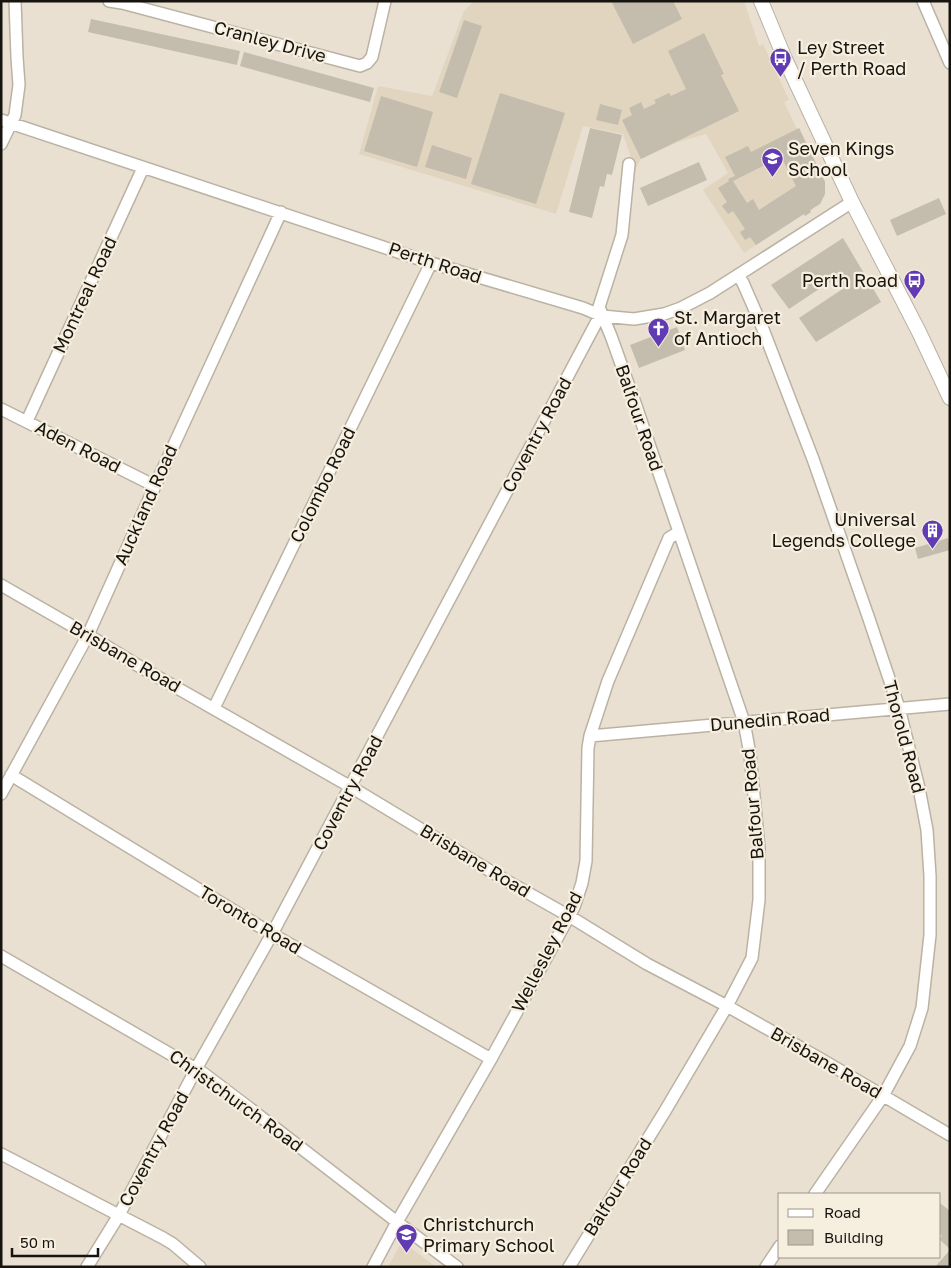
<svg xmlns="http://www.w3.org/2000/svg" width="951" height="1268" font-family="'Golos Text',sans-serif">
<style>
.built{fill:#e1d5bf}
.building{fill:#c4bcad;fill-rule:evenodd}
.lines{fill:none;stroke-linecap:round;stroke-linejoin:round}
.minor-casing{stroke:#bab2a3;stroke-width:14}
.tertiary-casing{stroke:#bab2a3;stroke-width:16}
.minor{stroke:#fff;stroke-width:11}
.tertiary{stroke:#fff;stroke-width:14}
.labels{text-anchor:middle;stroke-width:4.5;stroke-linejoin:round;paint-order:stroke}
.street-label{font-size:18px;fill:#17140f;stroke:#f6eede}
.poi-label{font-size:18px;fill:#17140f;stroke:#f6eede;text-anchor:start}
</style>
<rect width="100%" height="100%" fill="#e9e0d1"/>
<!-- built -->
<path class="built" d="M474 1H744L759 46 763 44 789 100 784 102 797 129 799 128 825 182V194L820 204 811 210V212L805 216 803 214 744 253 703 190 728 173 706 134 678 142 641 159 635 170 623 134 583 126 556 214 359 154 378 86 432 96 464 11Z
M402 1241 436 1267H388Z"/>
<!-- building -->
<path class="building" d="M611 1H673L682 19 633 44Z
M91 19 240 51 237 65 88 32Z
M464 20 482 26 457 98 439 92Z
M704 33 724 74 721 75 739 111 641 159 622 120 632 115 629 108 641 102 644 109 656 103 654 100 669 93 671 96 686 89 668 51Z
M244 52 374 88 370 102 240 66Z
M500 93 565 113 536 204 471 184Z
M381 96 433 112 417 167 364 151Z
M600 104 622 110 618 125 596 120Z
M590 128 622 135 612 175 607 174 604 187 600 186 592 218 569 212Z
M799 128 825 182V194L820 204 810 210 811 212 805 216 804 214 756 245 750 237 745 240 740 232 745 229 733 211 728 214 722 206 727 202 718 188 729 181 728 179 735 176 725 157 748 146 751 152ZM781 157 796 186 759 210 753 199 747 203 733 181Z
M432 145 472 158 466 179 425 167Z
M699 162 707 180 648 206 640 188Z
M939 198 946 214 897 236 890 220Z
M843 238 881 302 816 342 799 318 844 288 837 277 789 309 771 285Z
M677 327 685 350 639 368 630 345Z
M948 538 950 550 918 559 915 548Z
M940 1203 950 1211V1249L940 1240V1238L942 1236 940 1234Z
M950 1250V1267H935Z"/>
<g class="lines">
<defs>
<path id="minor" d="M109 1 122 3 360 66 367 63 372 57 385 1
M923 1 950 63
M1 120 431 263 583 308 602 316 634 319 664 314 681 308 710 293 852 202
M1 144 15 115 19 85 17 57 15 1
M738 275 743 283 761 324 813 459 868 616 899 708 919 788 927 830 930 876V935L922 1008 910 1046 883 1096 815 1194
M1 409 155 486
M27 421 143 168
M1 585 88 635 142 668 351 787 507 881 569 916 647 964 727 1006 819 1058 950 1135
M214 708 431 263
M590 736 950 704
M11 775 272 934 491 1059
M1 794 88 635 155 486 281 212
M1 956 203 1073 248 1107 397 1222 457 1267
M1 1154 163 1238 173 1244 200 1267
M87 1267 119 1215 196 1069 272 934 596 323 602 316
M373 1267 397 1222 491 1059 574 907 582 883 586 861 588 748 590 736 608 681 669 538 679 532
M569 1267 665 1111 727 1006 752 958 759 900V848L750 754 744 722 634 400 611 336 599 307 622 235 629 164
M766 1267 780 1246"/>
<path id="tertiary" d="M761 1 785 59 852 202 919 332 950 398"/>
</defs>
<!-- minor casing -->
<use href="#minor" class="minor-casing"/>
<!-- tertiary casing -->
<use href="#tertiary" class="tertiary-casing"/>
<!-- minor -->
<use href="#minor" class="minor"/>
<!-- tertiary -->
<use href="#tertiary" class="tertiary"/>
</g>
<!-- icons -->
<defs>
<symbol id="bus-pin" viewBox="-11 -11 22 30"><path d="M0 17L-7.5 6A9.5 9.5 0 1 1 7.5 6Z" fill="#603bb3" stroke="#f6eede"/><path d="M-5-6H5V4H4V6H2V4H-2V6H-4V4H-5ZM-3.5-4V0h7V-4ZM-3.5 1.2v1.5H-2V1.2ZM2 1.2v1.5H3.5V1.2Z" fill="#fff"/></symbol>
<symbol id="school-pin" viewBox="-11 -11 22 30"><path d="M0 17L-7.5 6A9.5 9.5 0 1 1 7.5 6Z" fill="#603bb3" stroke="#f6eede"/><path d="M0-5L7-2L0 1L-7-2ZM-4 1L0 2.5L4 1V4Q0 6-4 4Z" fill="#fff"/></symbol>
<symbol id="church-pin" viewBox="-11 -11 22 30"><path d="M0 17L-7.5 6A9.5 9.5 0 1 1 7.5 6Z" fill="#603bb3" stroke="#f6eede"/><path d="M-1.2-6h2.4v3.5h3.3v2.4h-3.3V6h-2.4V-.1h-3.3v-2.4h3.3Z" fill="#fff"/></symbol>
<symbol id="building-pin" viewBox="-11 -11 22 30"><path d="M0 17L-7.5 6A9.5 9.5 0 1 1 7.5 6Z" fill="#603bb3" stroke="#f6eede"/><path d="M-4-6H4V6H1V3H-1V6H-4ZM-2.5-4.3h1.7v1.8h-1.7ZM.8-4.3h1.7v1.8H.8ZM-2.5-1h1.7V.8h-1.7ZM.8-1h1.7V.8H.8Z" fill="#fff"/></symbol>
</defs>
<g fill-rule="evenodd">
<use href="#bus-pin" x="768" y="46" width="25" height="34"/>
<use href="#school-pin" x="760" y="146" width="25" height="34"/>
<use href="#bus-pin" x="902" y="268" width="25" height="34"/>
<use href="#church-pin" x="646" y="316" width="25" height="34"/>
<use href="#building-pin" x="920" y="518" width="25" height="34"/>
<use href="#school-pin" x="394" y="1222" width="25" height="34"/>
</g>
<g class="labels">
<!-- street labels -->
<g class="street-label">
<text transform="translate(270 42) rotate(15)" y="6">Cranley Drive</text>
<text transform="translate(435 263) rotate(18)" y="6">Perth Road</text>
<text transform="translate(85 295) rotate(-65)" y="6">Montreal Road</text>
<text transform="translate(639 418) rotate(71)" y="6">Balfour Road</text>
<text transform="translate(537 435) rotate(-62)" y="6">Coventry Road</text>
<text transform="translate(78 447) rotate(27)" y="6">Aden Road</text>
<text transform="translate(323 485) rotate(-64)" y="6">Colombo Road</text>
<text transform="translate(146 505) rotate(-66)" y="6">Auckland Road</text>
<text transform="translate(125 657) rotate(30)" y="6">Brisbane Road</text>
<text transform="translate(770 720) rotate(-5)" y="6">Dunedin Road</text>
<text transform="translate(904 737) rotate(75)" y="6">Thorold Road</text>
<text transform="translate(348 793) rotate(-62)" y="6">Coventry Road</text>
<text transform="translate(753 804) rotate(-95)" y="6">Balfour Road</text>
<text transform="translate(475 861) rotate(31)" y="6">Brisbane Road</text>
<text transform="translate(250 920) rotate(31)" y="6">Toronto Road</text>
<text transform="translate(547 952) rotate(-63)" y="6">Wellesley Road</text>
<text transform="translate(826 1063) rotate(30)" y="6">Brisbane Road</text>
<text transform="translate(236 1101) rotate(36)" y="6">Christchurch Road</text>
<text transform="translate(154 1149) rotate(-62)" y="6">Coventry Road</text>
<text transform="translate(618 1187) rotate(-58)" y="6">Balfour Road</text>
</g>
<!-- poi labels -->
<g class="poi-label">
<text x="797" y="54">Ley Street<tspan x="797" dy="21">/ Perth Road</tspan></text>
<text x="788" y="155">Seven Kings<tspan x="788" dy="21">School</tspan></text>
<text x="898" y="287" text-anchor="end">Perth Road</text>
<text x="674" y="324">St. Margaret<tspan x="674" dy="21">of Antioch</tspan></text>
<text x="916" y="526" text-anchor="end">Universal<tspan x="916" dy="21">Legends College</tspan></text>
<text x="423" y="1231">Christchurch<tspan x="423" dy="21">Primary School</tspan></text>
</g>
</g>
<!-- border -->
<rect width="951" height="1268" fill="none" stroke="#17140f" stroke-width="5"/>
<!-- legend -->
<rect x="778" y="1193" width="162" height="65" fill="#f6eede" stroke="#9d978b"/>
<rect x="788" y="1209" width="25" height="8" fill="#ffffff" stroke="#9d978b"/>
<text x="824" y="1218" font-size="15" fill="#17140f">Road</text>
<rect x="788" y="1230" width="25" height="15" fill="#c4bcad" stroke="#9d978b"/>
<text x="824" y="1243" font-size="15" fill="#17140f">Building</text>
<!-- scale -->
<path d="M12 1248v8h86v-8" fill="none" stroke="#17140f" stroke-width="2.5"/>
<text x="20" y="1248" font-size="15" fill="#17140f" stroke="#f6eede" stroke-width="4" paint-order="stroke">50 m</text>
</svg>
